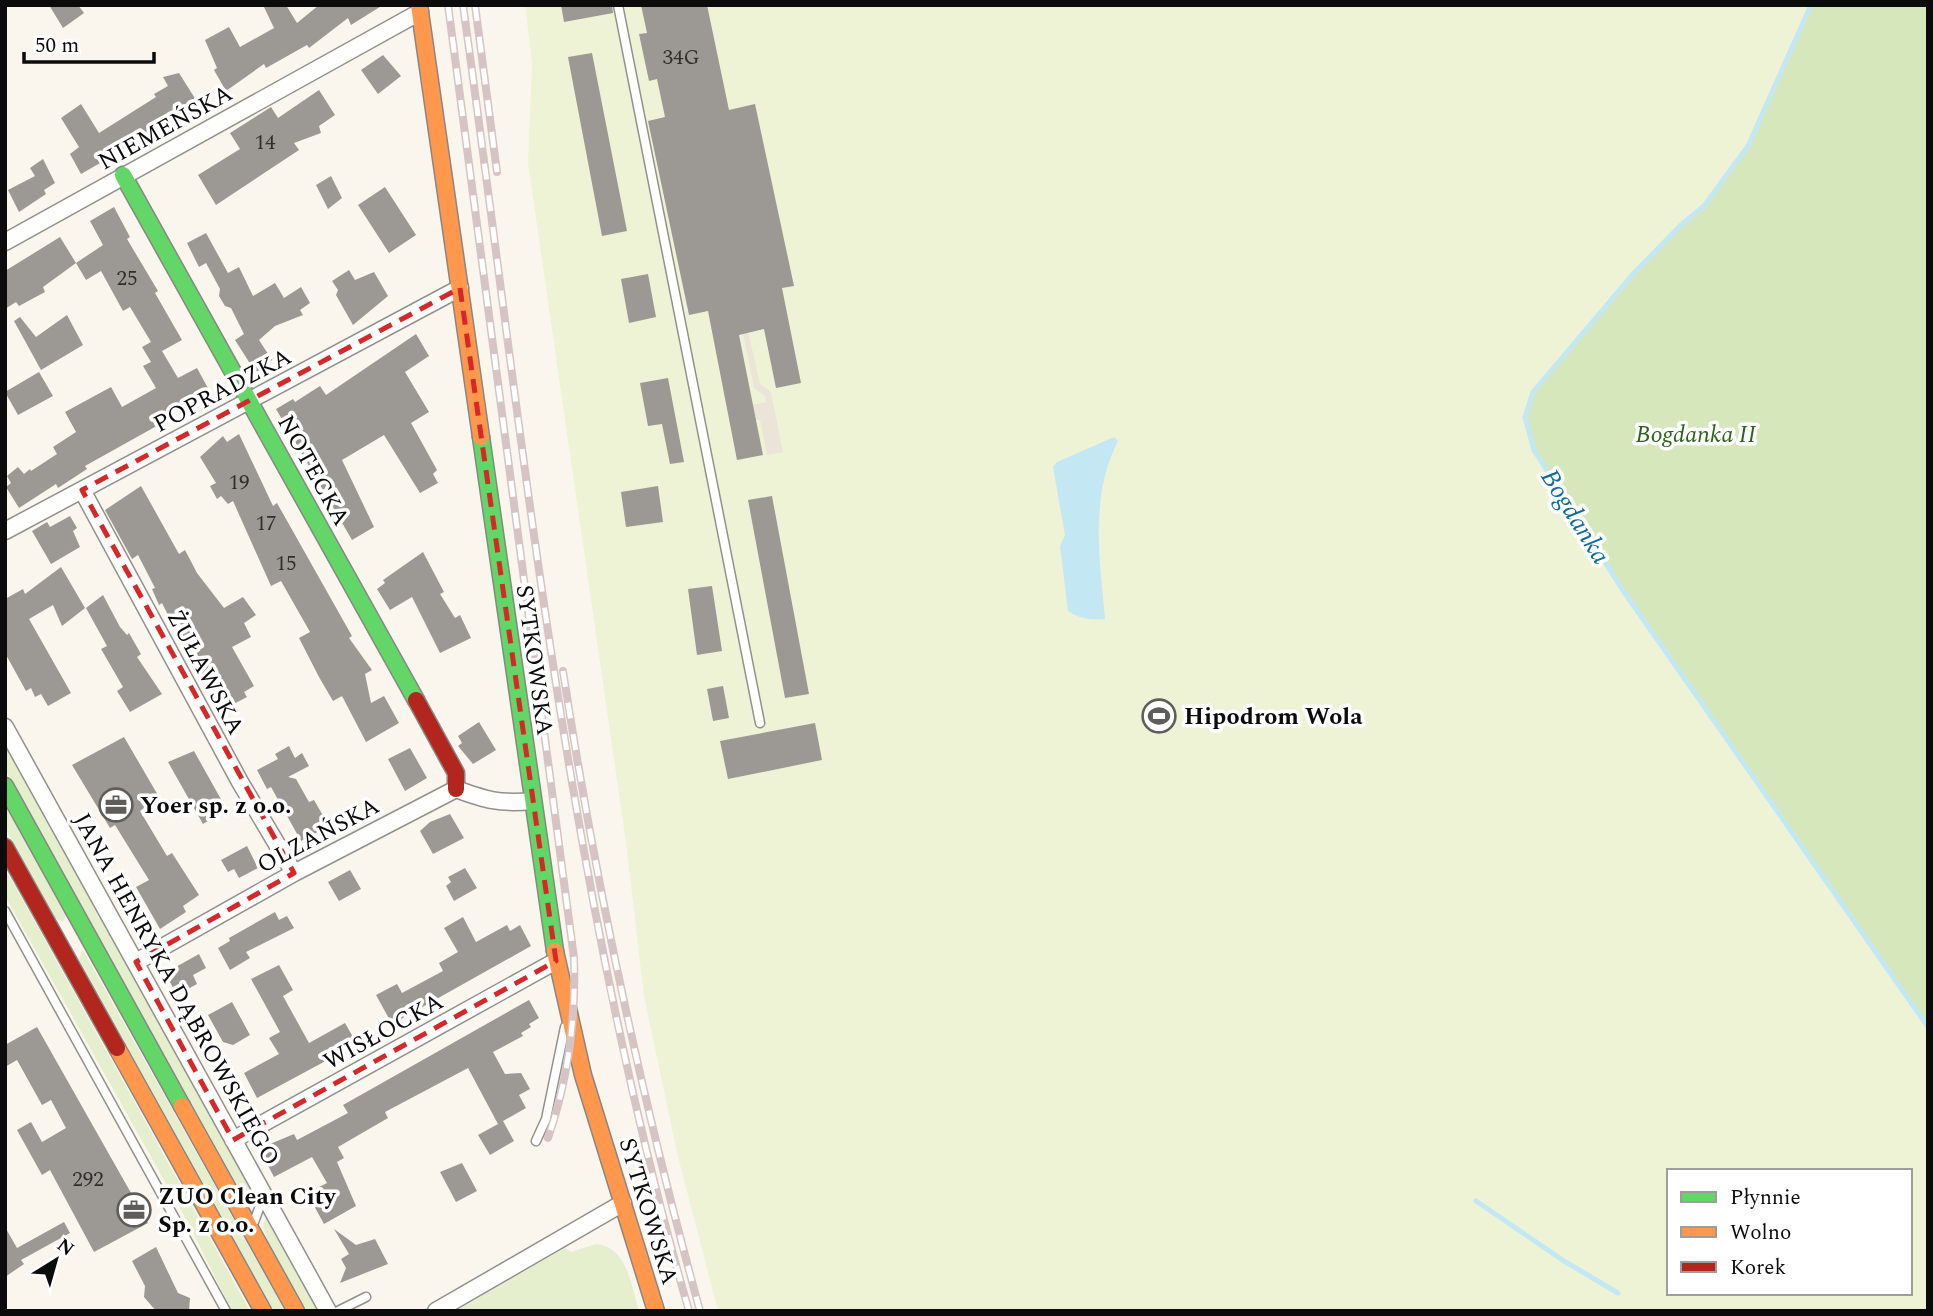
<svg xmlns="http://www.w3.org/2000/svg" width="1933" height="1316" font-family="Spectral,serif">
<style>
.green{fill:#e5efcd}
.forest{fill:#d6e7bb}
.pitch{fill:#eef3d6;fill-rule:evenodd}
.plaza{fill:#eae4d9}
.water{fill:#c4e7f4}
.lines{fill:none;stroke-linecap:round;stroke-linejoin:round}
.stream{stroke:#c4e7f4;stroke-width:5}
.building{fill:#9c9894}
.lane-casing{stroke:#93918d;stroke-width:11}
.street-casing{stroke:#93918d;stroke-width:19}
.fast-casing{stroke:#898783;stroke-width:19}
.slow-casing{stroke:#898783;stroke-width:19}
.jam-casing{stroke:#898783;stroke-width:19}
.lane{stroke:#fefefc;stroke-width:8}
.street{stroke:#fefefc;stroke-width:16}
.fast{stroke:#63d668;stroke-width:16}
.slow{stroke:#ff974d;stroke-width:16}
.jam{stroke:#b3261e;stroke-width:16}
.rail-casing{stroke:#d6c4c4;stroke-width:8}
.rail{stroke:#fff;stroke-width:5;stroke-dasharray:16;stroke-linecap:butt}
.marked{fill:none;stroke:#d62828;stroke-width:5;stroke-dasharray:14 9;stroke-linejoin:round}
.labels{text-anchor:middle;stroke-width:7;stroke-linejoin:round;paint-order:stroke}
.number-label{font-size:21px;fill:#2f2e2d}
.street-label{font-size:24px;fill:#0b0b0b;stroke:#fff}
.park-label{font-size:24px;font-style:italic;fill:#2f621b;stroke:#fff}
.poi-label{font-size:24px;font-weight:bold;fill:#0b0b0b;stroke:#fff;text-anchor:start}
.water-label{font-size:26px;font-style:italic;fill:#136b9d;stroke:#fff}
</style>
<rect width="100%" height="100%" fill="#faf6ed"/>
<!-- green -->
<path class="green" d="M5 737 251 1186 250 1208 5 769Z
M5 806 66 915 63 922 55 918 5 828Z
M5 871 14 884 250 1311H232L189 1225 5 896Z
M82 950 84 952 285 1311H274L79 959Z
M268 1211 322 1311H307L267 1239 263 1227Z
M596 1244C628 1247 631 1286 639 1311H456L565 1248 571 1252Z"/>
<!-- forest -->
<path class="forest" d="M1693 5H1928V1169L1284 314Z"/>
<!-- pitch -->
<path class="pitch" d="M525 5H1811L1748 146 1704 206 1680 226 1633 274 1533 391 1525 417 1534 450 1622 589 1928 1027V1311H718L677 1153 644 996 626 843 528 163 532 64ZM1669 1171H1910V1293H1669Z"/>
<!-- plaza -->
<path class="plaza" d="M744 313 760 384 771 392 783 452 767 455 760 420H756L752 405 766 402 765 396 754 388 739 314Z"/>
<!-- water -->
<path class="water" d="M1114 437 1118 441C1089 498 1100 559 1105 619 1091 620 1080 619 1068 611L1060 546 1065 535 1053 467 1057 462Z"/>
<g class="lines">
<!-- stream -->
<path class="stream" d="M1811 5 1748 146 1704 206 1680 226 1633 274 1533 392 1525 417 1534 450 1622 589 1928 1027
M1476 1201 1564 1261 1618 1293"/>
</g>
<!-- building -->
<path class="building" d="M49 5H78L84 13 63 28Z
M263 5H286L297 23 319 5H383L351 25 348 18 309 48 307 45 266 68 264 64 226 91 214 70 217 68 205 40 229 27 240 47 274 28Z
M561 5H612L613 13 564 22Z
M641 5H707L729 110 755 104 794 286 782 288 801 383 776 388 764 329 739 335 763 455 737 460 708 311 689 315 648 121 665 117 657 79 649 81 639 34 647 33Z
M592 53 627 231 602 236 568 57Z
M383 55 401 76 378 94 361 70Z
M179 73 196 100 171 113 175 120 81 174 70 154 79 147 61 118 81 104 99 133 156 97 154 94 168 86 163 77Z
M319 90 335 115 319 126 321 133 294 143 299 150 216 205 198 175 240 149 230 133 271 107 278 118Z
M43 159 55 183 44 190 46 194 19 212 8 190 35 176 30 168Z
M331 176 342 198 328 209 316 185Z
M385 187 416 235 389 253 358 205Z
M114 207 130 237 127 239 158 291 155 293 182 340 162 351 178 378 197 368 209 390 169 413 171 418 85 466 87 469 58 488 56 484 19 508 6 487 11 483 7 476 18 467 24 474 30 469 31 471 57 454 53 447 76 432 65 412 111 387 122 407 156 388 143 366 151 362 142 347 151 342 130 307 123 311 101 271 86 280 76 263 103 245 90 221Z
M206 233 228 273 239 267 253 296 275 283 284 298 301 287 310 303 300 310 303 315 275 326 259 340 272 360 256 373 235 340 244 334 231 308 225 306 219 296 220 289 206 263 199 267 187 243Z
M60 237 76 263 43 287 45 292 19 306 16 302 5 309V271Z
M349 270 355 280 374 272 388 296 353 325 336 295 338 290 332 281Z
M648 274 656 317 629 323 621 279Z
M67 315 83 345 41 370 14 321 20 317 36 337Z
M416 334 429 356 405 372 429 412 411 423 437 470 433 474 438 483 420 493 384 435 342 460 374 527 352 540 276 409 293 399 295 402 320 386 326 395Z
M39 372 53 396 18 415 5 392Z
M668 378 684 462 670 464 662 424 648 426 640 383Z
M239 434 273 506 277 503 352 636 349 638 372 670 365 674 371 703 384 696 399 723 366 742 342 696 333 701 319 677 299 638 310 632 281 581 271 586 233 501 228 504 221 496 217 499 210 486 216 483 200 457 223 436 227 442Z
M141 486 179 554 185 550 197 573 224 608 243 597 256 615 244 623 251 637 232 647 254 686 244 692 247 697 226 708 204 673 198 676 162 603 159 605 152 589 155 588 138 555 132 559 105 510Z
M658 486 663 522 626 527 621 492Z
M772 496 809 694 785 698 748 500Z
M70 516 77 528 73 531 80 547 51 564 32 531 47 522 50 527Z
M423 552 444 592 440 594 455 618 460 615 471 638 440 653 412 597 390 610 377 589 385 583 383 580Z
M61 567 85 608 62 626 53 605 29 619 71 693 48 706 41 694 35 697 31 688 26 691 5 653V599L23 589 25 594Z
M712 586 722 651 697 655 688 589Z
M103 595 120 627 127 635 129 633 141 654 137 657 162 694 130 712 117 691 123 687 101 649 107 646 86 608Z
M723 686 729 718 713 721 707 689Z
M479 722 496 750 473 764 458 746 462 743 458 736Z
M815 723 822 760 728 779 720 741Z
M124 737 159 797 140 811 167 856 172 853 199 895 183 906 186 912 160 929 136 887 149 880 115 825 110 828 72 765Z
M289 746 295 758 302 753 309 766 288 777 296 779 309 802 314 800 329 826 301 841 271 787 267 789 257 770 278 759 275 754Z
M410 748 427 778 405 791 388 759Z
M194 751 227 810 203 824 168 762Z
M450 814 464 838 433 854 420 831 430 822Z
M247 846 258 868 239 878 234 869 228 872 221 860Z
M465 868 477 888 454 901 446 886 451 882 448 877Z
M350 870 361 889 339 901 328 882Z
M275 912 279 920 287 916 294 928 246 952 250 958 230 970 218 948 230 941 229 938Z
M463 917 476 942 507 925 510 931 520 925 531 946 392 1024 376 995 397 984 402 993 443 971 439 963 458 952 444 928Z
M199 954 206 968 193 975 197 984 177 995 165 973Z
M279 965 293 990 283 996 309 1043 345 1023 357 1044 257 1098 244 1073 279 1054 269 1038 280 1032 251 979Z
M529 1000 539 1018 529 1024 531 1027 521 1033 523 1036 493 1052 505 1074 521 1073 530 1089 519 1095 526 1108 503 1121 514 1141 490 1155 478 1135 498 1124 468 1068 385 1112 388 1118 338 1147 344 1158 337 1162 356 1206 324 1224 307 1193 327 1183 312 1157 274 1177 262 1154 272 1148 270 1144 294 1134 297 1140 348 1113 343 1105Z
M232 1002 250 1035 233 1045 223 1042 208 1015Z
M37 1027 148 1223 94 1252 50 1170 42 1175 17 1130 31 1122 42 1142 66 1128 51 1100 42 1105 17 1060 5 1067V1045Z
M462 1163 477 1191 456 1202 440 1172Z
M64 1222 70 1233 21 1260 24 1264 5 1277V1227L17 1248Z
M334 1229 356 1245 375 1239 388 1264 340 1283 346 1268 341 1259 349 1254Z
M156 1247 178 1293 190 1298 189 1311H156L144 1297 145 1286 132 1261Z"/>
<g class="lines">
<defs>
<path id="lane" d="M618 5 760 723
M5 911 226 1311
M536 1141 546 1119 565 1027
M254 1222 264 1195
M338 1311 366 1297"/>
<path id="street" d="M5 242 420 12
M82 490 240 782 294 873
M5 531 460 288
M5 727 328 1311
M136 962 294 873 456 789C486 800 499 804 532 801
M233 1140 556 961
M436 1311 623 1203"/>
<path id="fast" d="M123 175 416 700
M481 437 555 951
M5 786 182 1106"/>
<path id="slow" d="M419 5 481 437
M555 951 583 1075 656 1311
M117 1048 263 1311
M182 1106 296 1311"/>
<path id="jam" d="M416 700 456 773V789
M5 847 117 1048"/>
</defs>
<!-- lane casing -->
<use href="#lane" class="lane-casing"/>
<!-- street casing -->
<use href="#street" class="street-casing"/>
<!-- fast casing -->
<use href="#fast" class="fast-casing"/>
<!-- slow casing -->
<use href="#slow" class="slow-casing"/>
<!-- jam casing -->
<use href="#jam" class="jam-casing"/>
<!-- lane -->
<use href="#lane" class="lane"/>
<!-- street -->
<use href="#street" class="street"/>
<!-- fast -->
<use href="#fast" class="fast"/>
<!-- slow -->
<use href="#slow" class="slow"/>
<!-- jam -->
<use href="#jam" class="jam"/>
<defs>
<path id="rail" d="M448 5 574 958C576 1019 568 1080 548 1138
M463 5C524 443 566 885 689 1311
M475 5 497 172
M563 671C596 887 642 1100 700 1311"/>
</defs>
<!-- rail casing -->
<use href="#rail" class="rail-casing"/>
<!-- rail -->
<use href="#rail" class="rail"/>
</g>
<!-- marked area -->
<path class="marked" d="M460 288 556 961 233 1140 136 962 294 873 82 490Z"/>
<!-- icons -->
<defs>
<symbol id="stadium-ring" viewBox="-11 -11 22 22"><circle r="9.5" fill="#fff" stroke="#5f5d5a" stroke-width="1.5"/><path d="M0-5a6.5 5 0 1 0 0 10a6.5 5 0 1 0 0-10ZM-3.5-1.8h7v3.6h-7Z" fill="#5f5d5a"/></symbol>
<symbol id="office-ring" viewBox="-11 -11 22 22"><circle r="9.5" fill="#fff" stroke="#5f5d5a" stroke-width="1.5"/><path d="M-6-3h4V-5.5h4V-3h4V5H-6ZM-1-4.5V-3h2v-1.5ZM-6 0V1H6V0Z" fill="#5f5d5a"/></symbol>
</defs>
<g fill-rule="evenodd">
<use href="#stadium-ring" x="1140" y="697" width="38" height="38"/>
<use href="#office-ring" x="97" y="786" width="38" height="38"/>
<use href="#office-ring" x="115" y="1191" width="38" height="38"/>
</g>
<g class="labels">
<!-- number labels -->
<g class="number-label">
<text x="681" y="64">34G</text>
<text x="265" y="149">14</text>
<text x="127" y="285">25</text>
<text x="239" y="489">19</text>
<text x="266" y="530">17</text>
<text x="286" y="570">15</text>
<text x="88" y="1186">292</text>
</g>
<!-- street labels -->
<g class="street-label">
<text transform="translate(165 127) rotate(-29)" y="8">NIEMEŃSKA</text>
<text transform="translate(222 390) rotate(-28)" y="8">POPRADZKA</text>
<text transform="translate(314 470) rotate(61)" y="8">NOTECKA</text>
<text transform="translate(535 660) rotate(82)" y="8">SYTKOWSKA</text>
<text transform="translate(206 672) rotate(62)" y="8">ŻUŁAWSKA</text>
<text transform="translate(318 835) rotate(-28)" y="8">OLZAŃSKA</text>
<text transform="translate(177 989) rotate(61)" y="8">JANA HENRYKA DĄBROWSKIEGO</text>
<text transform="translate(383 1031) rotate(-29)" y="8">WISŁOCKA</text>
<text transform="translate(649 1211) rotate(73)" y="8">SYTKOWSKA</text>
</g>
<!-- park labels -->
<g class="park-label">
<text x="1696" y="442">Bogdanka II</text>
</g>
<!-- poi labels -->
<g class="poi-label">
<text x="1184" y="724">Hipodrom Wola</text>
<text x="140" y="813">Yoer sp. z o.o.</text>
<text x="158" y="1204">ZUO Clean City<tspan x="158" dy="28">Sp. z o.o.</tspan></text>
</g>
<!-- water labels -->
<g class="water-label">
<text transform="translate(1576 516) rotate(58)" y="9">Bogdanka</text>
</g>
</g>
<!-- border -->
<rect width="1933" height="1316" fill="none" stroke="#0b0b0b" stroke-width="14"/>
<!-- legend -->
<rect x="1667" y="1169" width="245" height="126" fill="#ffffff" stroke="#9d9d9d" stroke-width="2"/>
<rect x="1681" y="1192" width="35" height="10" fill="#63d668" stroke="#9d9d9d" stroke-width="2"/>
<text x="1730" y="1204" font-size="21" fill="#0b0b0b">Płynnie</text>
<rect x="1681" y="1227" width="35" height="10" fill="#ff974d" stroke="#9d9d9d" stroke-width="2"/>
<text x="1730" y="1239" font-size="21" fill="#0b0b0b">Wolno</text>
<rect x="1681" y="1262" width="35" height="10" fill="#b3261e" stroke="#9d9d9d" stroke-width="2"/>
<text x="1730" y="1274" font-size="21" fill="#0b0b0b">Korek</text>
<!-- north arrow -->
<g transform="translate(56 1260) rotate(37)" stroke="#ffffff" stroke-width="5" paint-order="stroke">
<path d="M0-5L12 26L0 18L-12 26Z" fill="#0b0b0b"/>
<text y="-10" font-size="19" font-weight="bold" text-anchor="middle" fill="#0b0b0b">N</text>
</g>
<!-- scale -->
<path d="M24 52v10h130v-10" fill="none" stroke="#0b0b0b" stroke-width="3.5"/>
<text x="35" y="52" font-size="21" fill="#0b0b0b" stroke="#ffffff" stroke-width="5" paint-order="stroke">50 m</text>
</svg>
